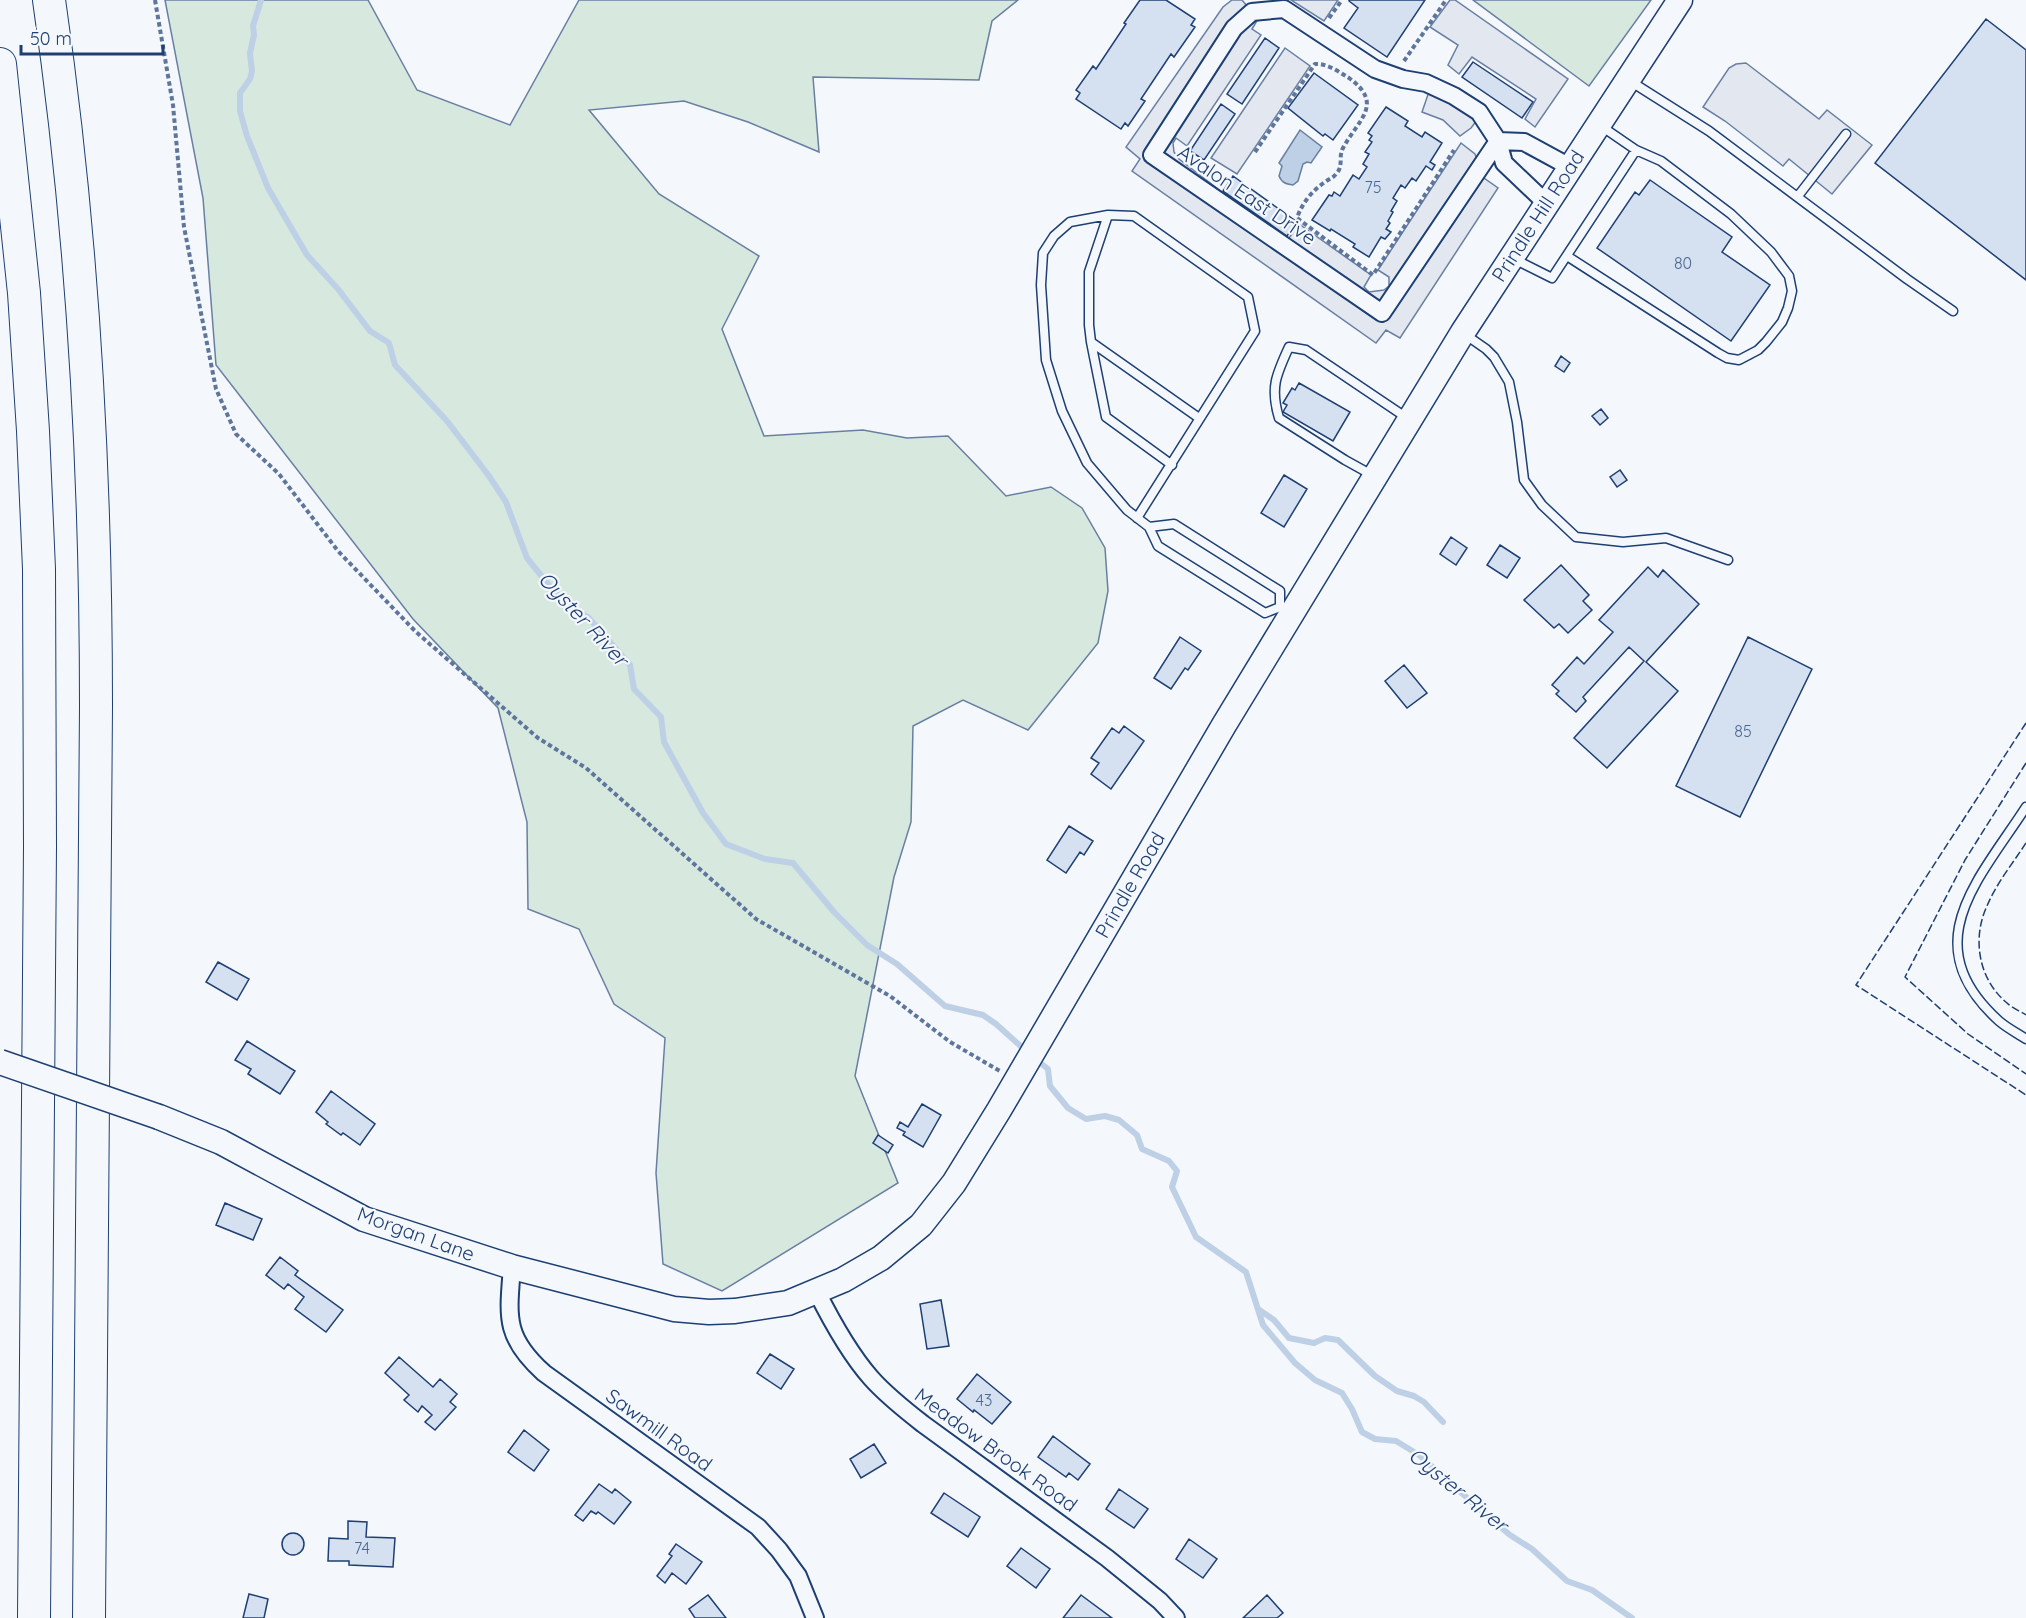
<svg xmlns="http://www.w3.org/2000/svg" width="2026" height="1618" font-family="Quicksand,sans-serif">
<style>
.green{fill:#d7e8df;stroke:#687fa3;stroke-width:1.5}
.parking{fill:#e3e8f0;stroke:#687fa3;stroke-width:1.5}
.water{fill:#bed0e5;stroke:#687fa3;stroke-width:1.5}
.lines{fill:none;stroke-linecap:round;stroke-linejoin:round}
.stream{stroke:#bed0e5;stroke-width:6}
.building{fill:#d5e0f0;stroke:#1d3f73;stroke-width:1.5}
.lane-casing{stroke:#1d3f73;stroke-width:11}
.street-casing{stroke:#1d3f73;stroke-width:20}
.secondary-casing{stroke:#1d3f73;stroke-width:27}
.highway-casing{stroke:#1d3f73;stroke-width:34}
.path{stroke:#5e769c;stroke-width:4;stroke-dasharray:4.5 3;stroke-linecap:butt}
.lane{stroke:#f4f7fb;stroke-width:8}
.street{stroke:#f4f7fb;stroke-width:16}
.secondary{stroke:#f4f7fb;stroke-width:24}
.highway{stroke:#f4f7fb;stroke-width:32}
.secondary-bridge-casing{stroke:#1d3f73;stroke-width:27;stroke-linecap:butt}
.secondary-bridge{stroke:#f4f7fb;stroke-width:24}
.fence{stroke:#1d3f73;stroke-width:1.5;stroke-dasharray:8 3;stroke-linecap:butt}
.labels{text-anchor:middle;stroke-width:4.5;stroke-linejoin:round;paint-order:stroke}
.number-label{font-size:16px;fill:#4b6792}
.street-label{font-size:20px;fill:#1d3f73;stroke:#f4f7fb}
.water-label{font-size:21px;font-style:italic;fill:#1d3f73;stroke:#f4f7fb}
</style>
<rect width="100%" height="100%" fill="#f4f7fb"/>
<!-- green -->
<path class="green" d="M165 0H368L417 90 510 125 579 0H1018L992 21 979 80 813 77 819 152 748 122 684 101 589 110 659 194 759 256 722 329 764 436 863 430 907 438 948 436 1006 496 1051 487 1082 508 1105 548 1108 591 1098 643 1028 730 963 700 913 726 911 822 894 877 855 1076 898 1183 722 1291 663 1264 656 1173 665 1038 614 1004 579 929 528 909 527 822 498 708 413 619 216 365 203 198Z
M1473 0H1651L1589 86Z"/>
<!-- parking -->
<path class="parking" d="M1232 0H1242L1258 19 1252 29 1261 35 1187 146 1176 138 1173 143 1174 152 1179 159 1222 192 1289 238 1299 224 1371 275 1364 287 1369 292 1384 290 1389 286V277L1378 270 1461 143 1475 154 1484 178 1498 188 1400 338 1386 330 1376 343 1132 171 1140 159 1126 147 1223 7Z
M1291 0H1338L1324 21Z
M1450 0H1455L1568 79 1535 127 1525 119 1536 99 1472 57 1459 74 1448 65 1458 45 1430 27Z
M1285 48 1310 66 1237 174 1211 158Z
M1746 63 1819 119 1827 110 1872 145 1832 194 1789 159 1783 166 1725 121 1703 107 1729 68 1736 64Z
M1433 80 1486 108 1471 128 1460 136 1443 120 1422 112Z"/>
<!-- water -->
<path class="water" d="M1300 130 1322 147 1311 163 1307 162 1303 164 1298 181 1293 185C1286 184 1282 183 1279 176L1282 166 1279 163Z"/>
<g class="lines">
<!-- stream -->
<path class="stream" d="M261 0 253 26 254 35 250 53 252 71 250 79 240 93V111L247 136 268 188 307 255 338 289 370 331 389 343 395 365 447 421 489 476 506 502 527 558 552 589 570 607 588 617 630 665 634 689 661 717 664 742 703 813 726 844 765 859 793 863 834 912 867 945 897 964 945 1006 983 1015 996 1024 1026 1051
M1034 1058 1048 1069 1050 1086 1068 1108 1086 1119 1105 1116 1119 1120 1137 1135 1142 1149 1169 1161 1177 1171 1172 1187 1196 1237 1246 1272 1263 1325 1295 1363 1315 1380 1342 1393 1352 1409 1362 1432 1375 1439 1396 1441 1419 1455 1483 1512 1510 1535 1532 1549 1567 1581 1592 1590 1632 1618
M1258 1309 1274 1320 1289 1338 1314 1343 1325 1338 1338 1340 1375 1376 1397 1391 1414 1396 1424 1402 1443 1422"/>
</g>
<!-- building -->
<path class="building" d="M1140 0H1166L1195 19 1191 25 1195 27 1174 57 1171 54 1141 99 1145 101 1128 126 1125 123 1121 129 1076 99 1080 93 1076 90 1093 66 1096 69 1126 24 1124 23Z
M1349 0H1425L1387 57 1344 28 1358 8 1349 1Z
M1986 19 2026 50V280L1875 163Z
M1265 38 1279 48 1242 104 1227 94Z
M1473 62 1533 102 1522 118 1462 77Z
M1314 73 1358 105 1333 140 1325 134 1323 136 1288 108Z
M1221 104 1235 114 1204 160 1190 151Z
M1386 107 1408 121 1405 126 1422 137 1425 132 1442 143 1430 162 1435 165 1432 170 1426 166 1416 181 1412 178 1405 188 1401 185 1393 198 1397 201 1391 211 1393 212 1388 221 1390 223 1386 229 1391 232 1385 239 1381 237 1369 257 1353 247 1355 244 1331 229 1330 231 1312 220 1329 195 1332 196 1334 192 1340 196 1353 175 1359 179 1367 167 1363 164 1369 154 1365 152 1372 142 1369 140 1372 136 1368 133Z
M1233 176 1297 222 1287 236 1223 191Z
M1650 180 1732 237 1722 252 1770 285 1731 341 1597 248 1635 192 1639 195Z
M1561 356 1570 363 1564 372 1555 366Z
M1299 383 1350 412 1333 441 1283 412 1287 405 1283 403 1292 388 1295 390Z
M1601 409 1608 418 1600 425 1592 416Z
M1620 470 1627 480 1617 487 1610 477Z
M1284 475 1307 489 1284 527 1261 513Z
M1451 537 1467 548 1456 565 1440 554Z
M1500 545 1520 558 1507 578 1487 565Z
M1561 565 1589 595 1583 601 1592 610 1568 633 1559 624 1554 628 1524 600Z
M1648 567 1658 577 1663 570 1699 604 1646 662 1678 691 1607 768 1574 738 1644 661 1629 647 1583 697 1586 701 1576 712 1556 694 1559 691 1552 685 1577 657 1584 664 1613 632 1599 620Z
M1180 637 1201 651 1188 670 1185 668 1171 689 1154 678Z
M1748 637 1812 669 1740 817 1676 786Z
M1404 665 1427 693 1407 708 1385 681Z
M1124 726 1144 741 1111 789 1091 774 1099 763 1091 758 1112 728 1119 733Z
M1069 826 1093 841 1084 855 1080 852 1066 873 1047 860Z
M218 962 249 979 237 1000 206 982Z
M247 1041 295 1071 280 1094 248 1074 251 1069 235 1060Z
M331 1091 375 1124 360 1145 343 1133 341 1135 326 1124 328 1122 316 1112Z
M922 1104 941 1115 923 1147 903 1135 905 1132 897 1128 900 1122 908 1127Z
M878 1135 893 1145 888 1153 873 1143Z
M225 1203 262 1219 253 1240 216 1225Z
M280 1257 298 1271 295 1275 343 1310 326 1332 295 1309 304 1297 288 1284 284 1289 266 1275Z
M941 1300 949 1346 927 1349 920 1304Z
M770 1354 794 1369 781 1389 757 1373Z
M399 1357 433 1387 440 1379 457 1394 450 1402 456 1407 435 1430 425 1422 432 1415 422 1406 418 1412 404 1400 409 1395 385 1373Z
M977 1374 1011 1402 992 1424 974 1410 973 1412 957 1399Z
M524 1430 549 1450 534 1471 508 1452Z
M1053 1436 1090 1464 1078 1480 1069 1473 1066 1477 1038 1457Z
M874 1444 886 1463 861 1478 850 1459Z
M599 1484 612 1493 615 1489 631 1502 614 1524 598 1512 596 1514 591 1511 583 1521 575 1515Z
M1119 1489 1148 1509 1134 1528 1106 1509Z
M944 1493 980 1517 968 1537 931 1513Z
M348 1521 367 1522 366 1537 395 1538 393 1567 349 1565V1561H328L329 1538 348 1539Z
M282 1544a11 11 0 1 1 22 0a11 11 0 1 1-22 0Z
M1189 1539 1217 1559 1203 1578 1176 1559Z
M676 1544 702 1562 686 1584 672 1573 665 1583 657 1576 672 1556 669 1554Z
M1021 1548 1050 1569 1036 1588 1007 1566Z
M249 1594 268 1599 264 1618H243Z
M708 1595 726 1618H695L689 1609Z
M1081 1595 1112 1618H1063Z
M1267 1595 1283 1613 1277 1618H1243Z"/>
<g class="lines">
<defs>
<path id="lane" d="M1630 81 1709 131 1907 279 1953 311
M1798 196 1846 134
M1108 215 1089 272V325L1091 342 1199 418
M1567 256 1718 353 1727 358 1739 360 1758 350 1766 342 1782 322 1788 308 1792 291 1789 276 1771 252 1731 214 1661 161 1636 150 1601 126
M1512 258 1552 278 1636 150
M1463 333 1486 349 1494 357 1509 382 1517 422 1524 480 1542 505 1576 537 1623 542 1666 538 1728 560
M1091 342 1106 417 1172 465
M1372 475 1345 460 1279 418C1270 388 1276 375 1289 347L1306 350 1407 418
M1137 518 1255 331 1248 297 1134 216 1108 215 1070 222 1054 236 1043 253 1041 285 1046 360 1062 411 1087 463 1127 510 1149 527 1158 546 1265 613 1280 607
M1149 527 1174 524 1280 591V607
M2026 807C1978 881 1914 944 1999 1021 2007 1028 2017 1033 2026 1039"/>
<path id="street" d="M1498 141 1382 313 1152 155 1234 28 1252 12 1284 9 1375 69 1403 79 1426 83 1454 96 1479 112 1498 141 1504 163 1546 203
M1498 141 1524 142 1570 167
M512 1267C508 1317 504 1337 544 1373L758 1527 779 1550 798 1576 815 1618
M817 1292C832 1322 849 1353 871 1378 886 1395 905 1410 923 1424L1107 1558 1160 1601 1176 1618"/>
<path id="secondary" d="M159 1117 221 1142 364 1219 512 1267 674 1309 709 1312 735 1311 788 1303 843 1280 881 1258 921 1225 954 1183 999 1110 1224 725 1463 332 1680 0"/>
<path id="highway" d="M49 0C83 233 96 470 96 706L89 1618
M0 64 24 293 33 431 39 569 40 846 34 1618"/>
</defs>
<!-- lane casing -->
<use href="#lane" class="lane-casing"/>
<!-- street casing -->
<use href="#street" class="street-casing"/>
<!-- secondary casing -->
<use href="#secondary" class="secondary-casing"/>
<!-- highway casing -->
<use href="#highway" class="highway-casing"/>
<!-- path -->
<path class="path" d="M155 0 173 105 184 227 216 389 236 434 279 474 338 551 416 632 538 738 586 768 756 919 890 996 950 1042 1000 1071
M1329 18 1342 0
M1404 61 1446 0
M1255 152 1315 64C1327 63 1339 72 1349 78 1385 104 1358 120 1343 148 1338 157 1344 166 1336 174 1333 178 1329 179 1325 182 1312 191 1302 203 1297 218L1373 275 1454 150"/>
<!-- lane -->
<use href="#lane" class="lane"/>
<!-- street -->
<use href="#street" class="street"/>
<!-- secondary -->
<use href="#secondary" class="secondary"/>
<!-- highway -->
<use href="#highway" class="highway"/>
<defs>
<path id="secondary-bridge" d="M0 1062 159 1117"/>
</defs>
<!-- secondary-bridge casing -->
<use href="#secondary-bridge" class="secondary-bridge-casing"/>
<!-- secondary-bridge -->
<use href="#secondary-bridge" class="secondary-bridge"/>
<!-- fence -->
<path class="fence" d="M2026 723 1856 985 2026 1095
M2026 763 1965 860 1905 977 1968 1034 2026 1074
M2026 843C2013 863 1996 884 1987 906 1972 938 1978 979 2007 1003 2012 1008 2020 1011 2026 1015"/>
</g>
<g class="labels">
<!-- number labels -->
<g class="number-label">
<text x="1373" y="193">75</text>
<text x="1683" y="269">80</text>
<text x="1743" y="737">85</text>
<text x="984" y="1406">43</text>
<text x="362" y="1554">74</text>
</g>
<!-- street labels -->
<g class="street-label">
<text transform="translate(1247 195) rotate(34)" y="7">Avalon East Drive</text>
<text transform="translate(1538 216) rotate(-57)" y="7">Prindle Hill Road</text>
<text transform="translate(1130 885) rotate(-60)" y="7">Prindle Road</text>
<text transform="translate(416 1234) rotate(20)" y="7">Morgan Lane</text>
<text transform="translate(659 1430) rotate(36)" y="7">Sawmill Road</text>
<text transform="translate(996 1450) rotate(36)" y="7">Meadow Brook Road</text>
</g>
<!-- water labels -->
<g class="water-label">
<text transform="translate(583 619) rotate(47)" y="7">Oyster River</text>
<text transform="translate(1458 1490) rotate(39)" y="7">Oyster River</text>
</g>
</g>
<!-- scale -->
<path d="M21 45v9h142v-9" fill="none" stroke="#1d3f73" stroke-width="3"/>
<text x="30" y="45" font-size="18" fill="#1d3f73" stroke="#f4f7fb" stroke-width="4.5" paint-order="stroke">50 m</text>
</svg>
